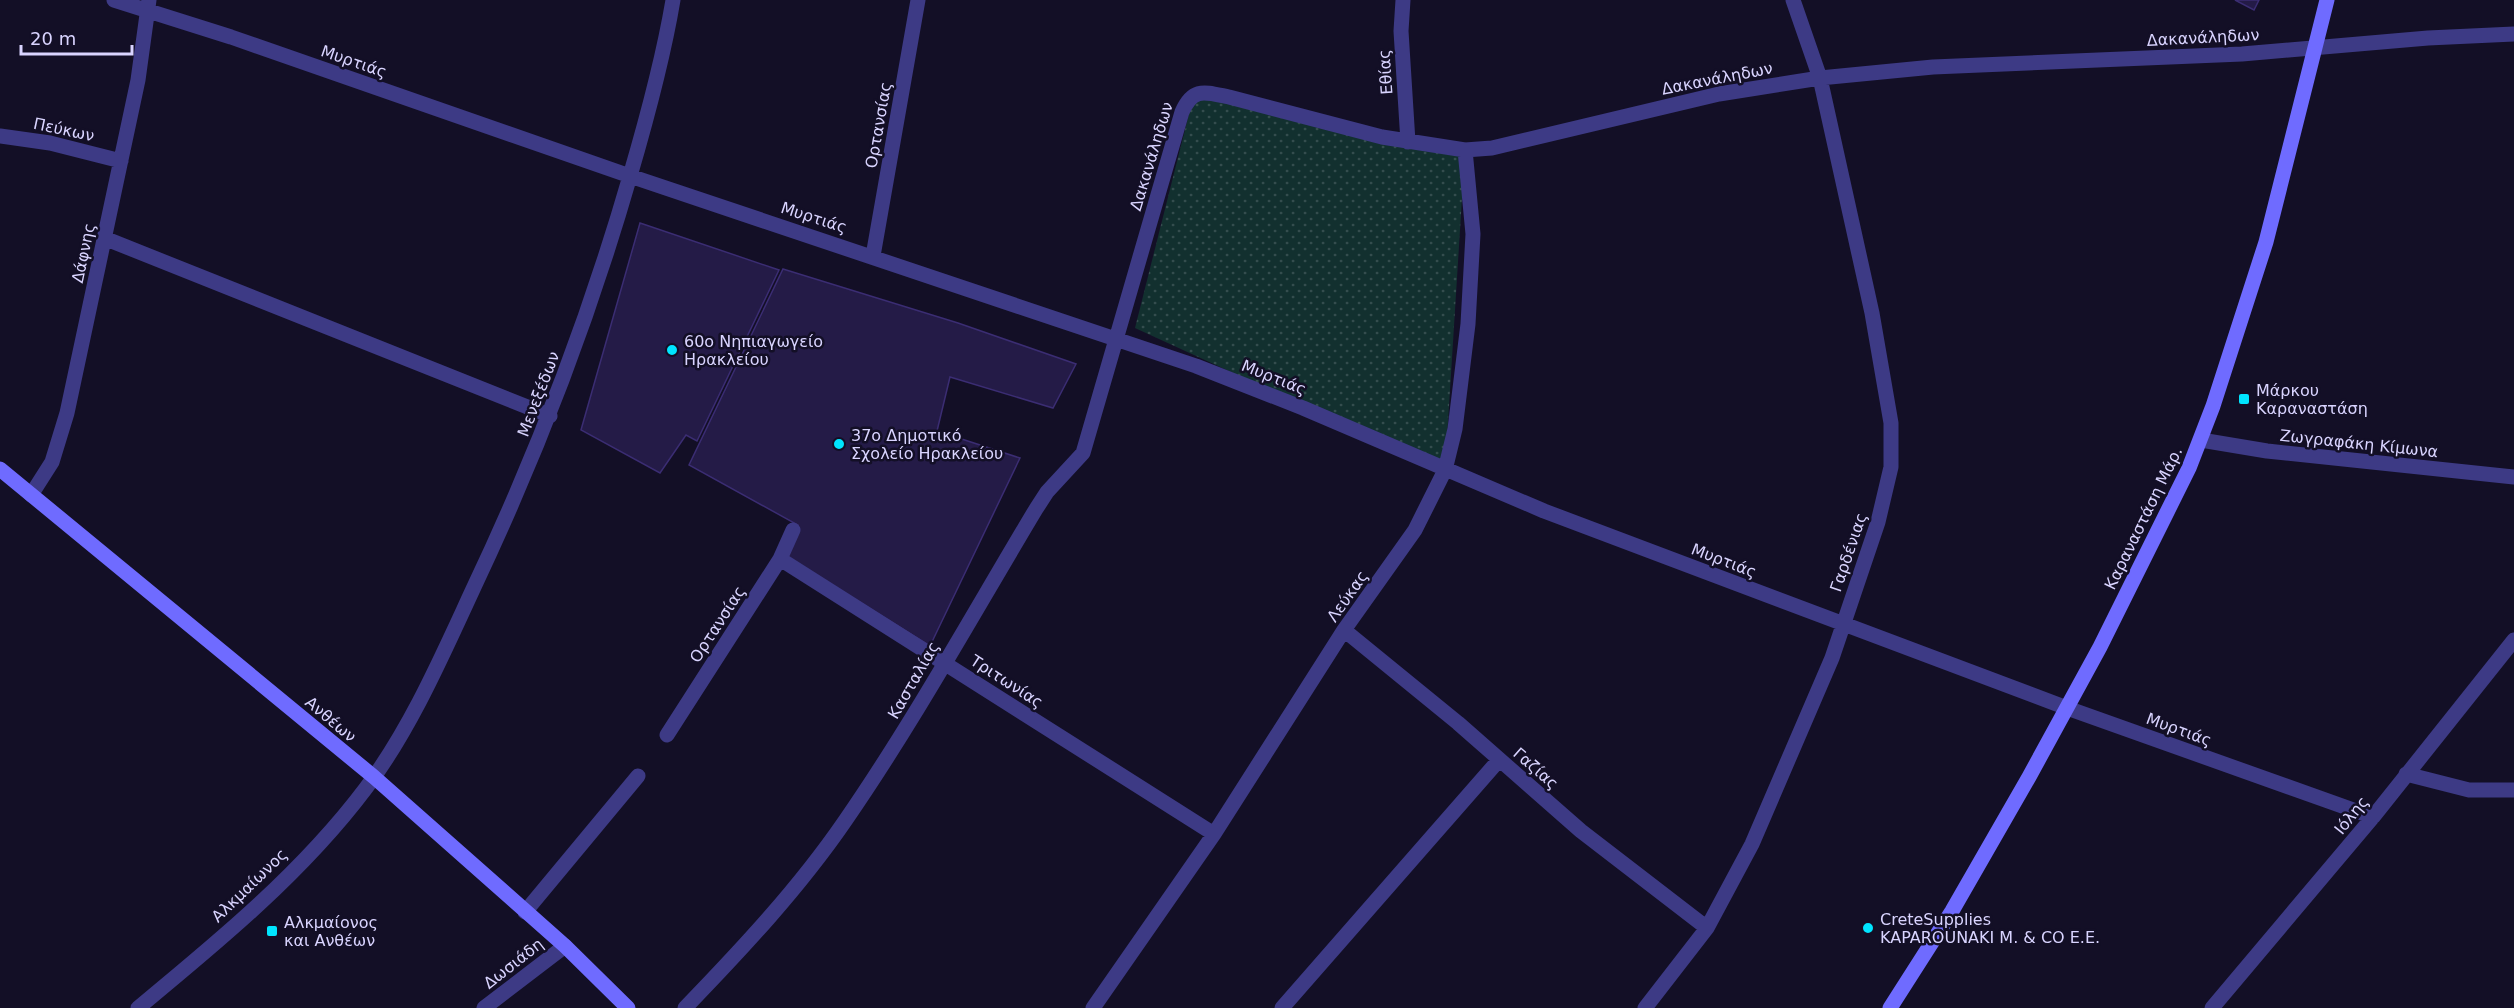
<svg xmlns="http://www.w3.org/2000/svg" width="2514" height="1008" font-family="'DejaVu Sans',sans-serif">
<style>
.park{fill:url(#park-dots)}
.building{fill:#241b47;stroke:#3b2d73;stroke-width:1.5}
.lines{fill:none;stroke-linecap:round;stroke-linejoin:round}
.street{stroke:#3d3a85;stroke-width:15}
.secondary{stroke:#6f6bff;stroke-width:15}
.poi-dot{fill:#00e5ff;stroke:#130f26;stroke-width:2}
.labels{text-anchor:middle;stroke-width:5;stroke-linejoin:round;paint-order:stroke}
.street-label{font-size:16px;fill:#d9d4ff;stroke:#130f26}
.poi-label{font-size:16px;fill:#d9d4ff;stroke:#130f26;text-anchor:start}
</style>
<defs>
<pattern id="park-dots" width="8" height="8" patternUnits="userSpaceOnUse" patternTransform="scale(1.5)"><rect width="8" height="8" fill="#12302f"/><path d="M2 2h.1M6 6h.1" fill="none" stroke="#344d4e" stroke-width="1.8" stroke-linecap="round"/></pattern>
</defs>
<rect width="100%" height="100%" fill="#130f26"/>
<!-- park -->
<path class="park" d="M1194 94 1465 150 1445 470 1135 328Z"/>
<!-- building -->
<path class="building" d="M2235 0H2259L2254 10Z
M640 223 779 270 697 441 686 435 660 473 581 430Z
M783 269 958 323 1076 364 1053 408 950 377 937 431 1020 458 930 646 785 556 798 525 689 465Z"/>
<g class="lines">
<!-- street -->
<path class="street" d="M114 0 231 37 630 176 1196 366 1303 408 1544 511 2067 708 2373 817
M1403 0 1401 31 1408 142
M0 136 50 143 121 161
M104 238 550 416
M873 256 918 0
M2201 440 2267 451 2514 477
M31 495 52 462 67 413 138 80 149 0
M780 559 1214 834
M1344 630 1458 723 1581 831 1707 928
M667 735 780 559 793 530
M2406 774 2469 790H2514
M525 912 638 776
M138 1008C218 942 303 872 366 788 411 728 442 656 474 587 537 454 589 318 630 176 647 118 663 60 673 0
M484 1008 565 946
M685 1008C742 949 799 888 845 821 914 721 973 614 1036 509L1047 492 1083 453 1182 112C1193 87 1204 92 1229 97L1382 137 1465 150 1492 148 1719 94 1820 78 1933 67 2242 54 2428 38 2514 34
M1093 1008 1214 834 1344 630 1415 530 1445 470 1455 429 1468 324 1473 234 1465 150
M1282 1008 1499 760
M1645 1008 1707 928 1752 844 1832 658 1878 522 1891 467V423L1872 313 1820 78 1793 0
M2212 1008 2373 817 2514 640"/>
<!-- secondary -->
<path class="secondary" d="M0 469 374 777 565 946 628 1008
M1890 1008 1952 911 2029 777 2100 647 2189 468 2213 406 2266 242 2327 0"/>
</g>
<!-- markers -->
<g class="poi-dot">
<circle cx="672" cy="350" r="6"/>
<rect x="2238" y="393" width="12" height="12" rx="3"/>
<circle cx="839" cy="444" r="6"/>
<circle cx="1868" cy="928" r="6"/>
<rect x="266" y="925" width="12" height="12" rx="3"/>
</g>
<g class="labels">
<!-- street labels -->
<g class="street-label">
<text transform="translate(2203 37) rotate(-3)" y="6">Δακανάληδων</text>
<text transform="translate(354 61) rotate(19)" y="6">Μυρτιάς</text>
<text transform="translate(1385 72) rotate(-94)" y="6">Εθίας</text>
<text transform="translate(1717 78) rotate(-11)" y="6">Δακανάληδων</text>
<text transform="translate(878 125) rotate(-80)" y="6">Ορτανσίας</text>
<text transform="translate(64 129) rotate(12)" y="6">Πεύκων</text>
<text transform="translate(1151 156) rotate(-73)" y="6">Δακανάληδων</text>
<text transform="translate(814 217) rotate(18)" y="6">Μυρτιάς</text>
<text transform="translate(83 253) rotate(-78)" y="6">Δάφνης</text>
<text transform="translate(1274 377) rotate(22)" y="6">Μυρτιάς</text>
<text transform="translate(538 394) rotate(-69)" y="6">Μενεξέδων</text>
<text transform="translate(2359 443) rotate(6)" y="6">Ζωγραφάκη Κίμωνα</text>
<text transform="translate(2143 518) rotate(-64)" y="6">Καραναστάση Μάρ.</text>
<text transform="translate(1848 552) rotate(-71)" y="6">Γαρδένιας</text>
<text transform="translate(1724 560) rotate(21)" y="6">Μυρτιάς</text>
<text transform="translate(1347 596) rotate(-55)" y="6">Λεύκας</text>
<text transform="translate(717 624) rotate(-57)" y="6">Ορτανσίας</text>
<text transform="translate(913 680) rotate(-60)" y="6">Κασταλίας</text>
<text transform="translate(1007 681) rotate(33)" y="6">Τριτωνίας</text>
<text transform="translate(331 719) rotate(40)" y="6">Ανθέων</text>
<text transform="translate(2179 729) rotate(20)" y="6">Μυρτιάς</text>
<text transform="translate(1536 768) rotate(41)" y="6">Γαζίας</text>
<text transform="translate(2351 815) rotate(-51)" y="6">Ιόλης</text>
<text transform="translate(249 885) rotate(-44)" y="6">Αλκμαίωνος</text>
<text transform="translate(513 963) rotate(-38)" y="6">Δωσιάδη</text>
</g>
<!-- poi labels -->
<g class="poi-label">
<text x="684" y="347">60ο Νηπιαγωγείο<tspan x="684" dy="18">Ηρακλείου</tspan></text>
<text x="2256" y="396">Μάρκου<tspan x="2256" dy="18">Καραναστάση</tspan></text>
<text x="851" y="441">37ο Δημοτικό<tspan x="851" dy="18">Σχολείο Ηρακλείου</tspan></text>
<text x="1880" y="925">CreteSupplies<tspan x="1880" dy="18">KAPAROUNAKI M. &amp; CO E.E.</tspan></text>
<text x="284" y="928">Αλκμαίονος<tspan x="284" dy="18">και Ανθέων</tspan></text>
</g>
</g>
<!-- scale -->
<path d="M21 45v9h111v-9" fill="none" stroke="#d9d4ff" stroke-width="3"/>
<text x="30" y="45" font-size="18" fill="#d9d4ff" stroke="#130f26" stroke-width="4.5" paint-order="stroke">20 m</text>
</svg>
